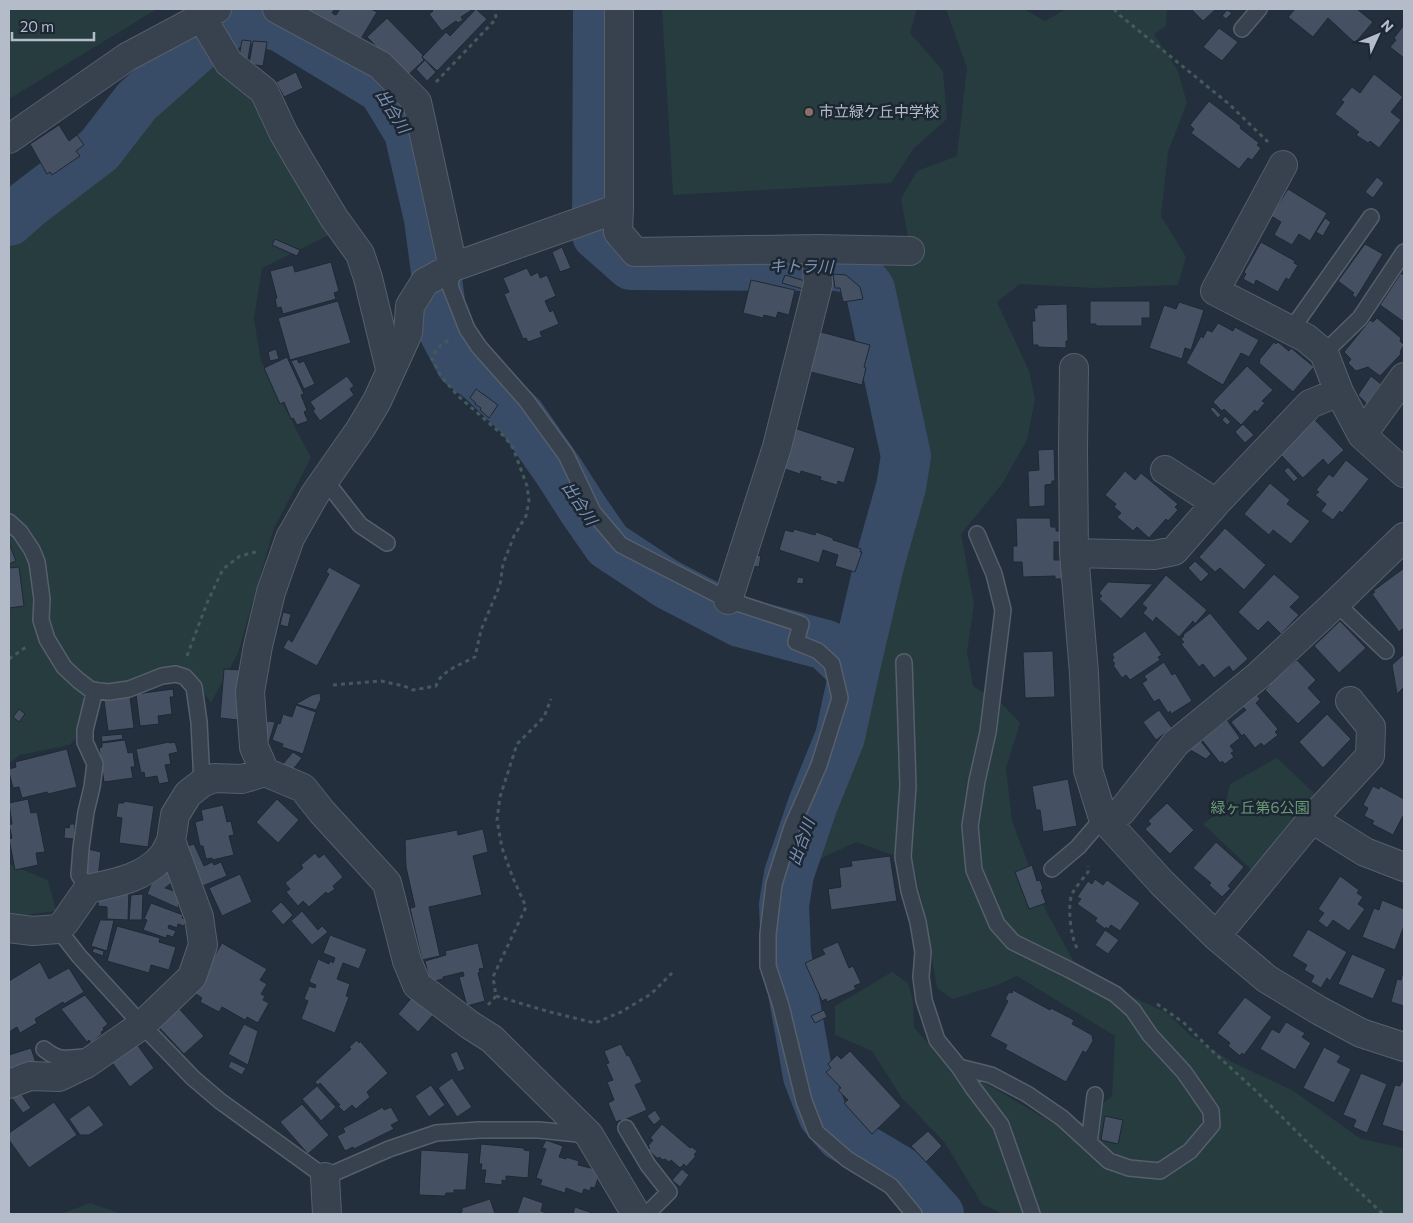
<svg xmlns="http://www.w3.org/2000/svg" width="1413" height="1223" font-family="Commissioner,'Noto Sans JP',sans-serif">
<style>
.green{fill:#263c3f}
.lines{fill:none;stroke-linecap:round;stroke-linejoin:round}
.river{stroke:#394c67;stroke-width:50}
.building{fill:#455162;stroke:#1f2835}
.lane-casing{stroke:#565f6c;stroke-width:18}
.street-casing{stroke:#565f6c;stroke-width:30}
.path{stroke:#44595c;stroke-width:3;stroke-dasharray:4 4;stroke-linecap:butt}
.lane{stroke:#38414e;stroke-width:15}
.street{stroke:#38414e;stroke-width:28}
.education-dot{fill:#8d6e63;stroke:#1d2633;stroke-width:2}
.labels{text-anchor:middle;stroke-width:5;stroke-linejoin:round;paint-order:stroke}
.poi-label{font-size:15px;fill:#b4bcc9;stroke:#1d2633;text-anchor:start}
.park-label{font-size:15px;fill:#6b9a76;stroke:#1d2633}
.water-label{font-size:16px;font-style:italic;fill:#7c92b1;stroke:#1d2633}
</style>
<rect width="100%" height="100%" fill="#242f3e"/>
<!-- green -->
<path class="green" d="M9 9H157L9 99Z
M662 9H917L910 33 943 71 947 119 914 148 891 183 673 195Z
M946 9H1024L1045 21 1066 9H1167L1166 26 1154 34 1178 71 1187 103 1168 152 1161 216 1186 257 1178 285 1095 288 1020 284 997 302 1029 371 1035 399 1027 440 1002 484 961 534 974 604 967 652 973 686 1001 703 1020 723 1006 768 1012 821 1046 911 1074 962 1124 993 1167 1013 1191 1036 1232 1062 1292 1090 1361 1139 1404 1148V1214H1003L982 1204 945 1143 902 1098 872 1051 835 1035V1006L892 972 908 983 913 1001 914 1027 950 1070 987 1084 1068 1132 1112 1096 1115 1036 1017 976 997 985 953 999 937 988 923 907 913 862 856 842 811 863 856 714 917 462 902 362 877 263 913 264 901 199 917 171 957 156 967 68Z
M205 49 251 90 282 152 329 235 262 268 254 319 261 361 311 458 274 528 238 653 211 703 198 685 178 669 106 687 85 718 76 739 69 745 20 755 9 763V231L36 209 71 185 119 138 149 100Z
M1277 758 1316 795 1252 870 1203 824 1225 807 1230 784Z
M9 864 48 880 56 911 9 917Z
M90 1203 122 1214H123H61Z"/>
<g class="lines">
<!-- river -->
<path class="river" d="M598 9 597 235 631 265 838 266 852 269 862 279 870 289 906 456 901 487 879 565 854 672
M9 221 28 204 99 150 137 101 205 41 229 24 251 18 281 27 383 89 409 132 429 219 444 332 461 364 480 378 521 417 560 473 583 509 608 545 667 584 740 622 826 645 854 672 840 737 813 804 789 874 784 905 786 953 808 1076 823 1115 841 1136 900 1171 939 1214"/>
</g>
<!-- building -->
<path class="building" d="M305 9H331L334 10 332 13 336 15 340 9H371L377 12 359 42Z
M431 9H473L461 17 463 20 458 23 456 21 442 31 429 14 433 11Z
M476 9 487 19 437 71 422 57 446 32 450 36Z
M1191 9H1216L1203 21Z
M1295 9H1357L1373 22 1355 43 1328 18 1313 37 1288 17Z
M1227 10 1232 13 1226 19 1222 16Z
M387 18 423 55 422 57 424 60 406 77 367 37Z
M1404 25V58L1390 47 1396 40 1394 38Z
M1219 28 1238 42 1222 61 1203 47Z
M242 40 251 41 248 59 239 57Z
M253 41 267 42 263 66 249 64Z
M425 60 436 72 427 81 416 69Z
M296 72 303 88 284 97 276 82Z
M1374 74 1403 97 1391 112 1401 120 1379 148 1370 141 1368 143 1356 135 1359 132 1335 114 1344 102 1341 100 1352 87 1360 93Z
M1209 101 1241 126 1240 128 1259 143 1257 145 1261 148 1252 160 1248 158 1239 169 1191 133 1194 129 1190 125Z
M59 125 69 141 77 135 84 145 76 151 80 156 52 175 50 172 47 174 30 144Z
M1377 177 1384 183 1373 198 1365 192Z
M1288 189 1327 213 1310 241 1299 234 1292 245 1274 235 1281 222 1271 216Z
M1325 218 1331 222 1323 236 1316 232Z
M275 239 300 250 297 256 272 245Z
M1261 242 1295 261 1294 263 1298 265 1289 280 1286 278 1278 292 1256 280 1254 285 1243 279 1246 274 1244 272Z
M1365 244 1383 254 1356 298 1352 295 1354 293 1338 281Z
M562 247 571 268 560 272 552 252Z
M331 262 339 291 334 293 336 299 283 314 281 307 277 308 275 299 277 298 270 271 293 265 295 272Z
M527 268 531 276 538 272 540 278 547 275 556 296 545 301 550 312 553 310 559 324 540 332 542 337 528 342 526 338 523 339 504 294 509 292 503 278Z
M1401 273 1404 276V322L1380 305Z
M833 274 846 275 860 287 863 299 843 302 840 288H835Z
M785 275 805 281 803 289 782 283Z
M751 280 795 290 789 315 778 312 776 318 764 315 763 318 743 313Z
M338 301 351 343 290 360 278 318Z
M1090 301H1150V318H1142V326H1096V324H1090Z
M1179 302 1204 310 1191 350 1185 348 1182 359 1149 348 1164 305 1176 309Z
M1067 304 1068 341H1066V348L1038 347V345H1033L1032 321H1035L1034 308H1037V305Z
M1377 318 1401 338 1400 341 1404 345 1400 352 1401 354 1380 376 1368 367 1356 371 1348 363 1351 359 1344 352 1370 320 1373 322Z
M1218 323 1233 331 1235 327 1259 340 1249 357 1241 353 1223 385 1186 363 1201 336 1203 338 1207 330 1212 332Z
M817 331 870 345 864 367 866 368 862 385 807 371Z
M1274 342 1276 344 1278 342 1289 351 1291 348 1314 367 1293 392 1259 363 1260 361 1259 360Z
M276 349 279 359 270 361 268 352Z
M287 357 304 394 301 395 307 410 304 412 308 421 297 425 293 418 291 419 284 402 280 404 264 368Z
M297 359 299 363 304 361 315 384 304 389 291 361Z
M1247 366 1273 390 1262 401 1265 403 1257 412 1255 410 1241 425 1224 409 1222 411 1213 402Z
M347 376 354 386 350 389 354 395 320 421 313 411 315 409 310 402Z
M1371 376 1381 384 1367 404 1358 395Z
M476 389 498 405 489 418 480 410 481 408 475 404 476 403 470 398Z
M1213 407 1221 415 1218 418 1210 409Z
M1225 416 1231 422 1227 425 1222 420Z
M1314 419 1344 450 1328 465 1323 459 1303 478 1279 453Z
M1243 424 1254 435 1245 443 1235 432Z
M791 427 855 448 844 483 838 481 837 485 820 480 821 477 801 471 800 474 782 468Z
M1054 449 1055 481H1052V484L1045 485V506L1029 507 1028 471 1039 470 1038 450Z
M1346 460 1369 479 1342 513 1340 511 1333 520 1321 511 1326 504 1315 495 1319 492 1316 490 1329 474 1333 477Z
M1288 467 1298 478 1294 482 1284 471Z
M1125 471 1135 480 1141 473 1178 504 1175 507 1178 510 1168 521 1166 519 1149 538 1137 527 1133 531 1117 517 1121 513 1114 507 1116 504 1105 495Z
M1270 483 1290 500 1287 504 1310 521 1291 544 1273 530 1269 535 1244 514Z
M1016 518H1050L1051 527H1056V531H1060V542H1054V560H1063V579H1055V576L1023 577 1022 562H1013V546H1017Z
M1225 528 1266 565 1244 590 1220 568 1215 572 1199 557Z
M794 529 815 535 816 532 833 538V540L861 549 860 552H862L855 572 835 566 838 555 823 550 819 563 779 550 785 530 793 532Z
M9 543 16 561 9 564Z
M756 555 761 556 759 567 754 566Z
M1195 561 1209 574 1201 582 1188 568Z
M19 567 24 606 9 608V568Z
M329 567 361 585 317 666 283 648 288 639 292 642 329 574 326 572Z
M1404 568V628L1399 632 1372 594 1375 592 1373 591Z
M1274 574 1300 597 1290 607 1299 615 1281 634 1268 621 1258 631 1238 612Z
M1166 575 1207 610 1195 624 1193 621 1179 637 1156 617 1153 622 1143 613 1147 608 1142 604Z
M798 577 804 578 803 584 796 583Z
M1108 582 1153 584 1121 619 1099 599 1102 596 1099 593Z
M283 612 291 614 288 627 280 625Z
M1210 613 1248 659 1233 672 1229 666 1214 678 1203 664 1199 667 1181 644 1184 642 1181 639 1184 636 1183 635Z
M1340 621 1366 648 1339 673 1314 646Z
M1145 631 1162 655 1158 657 1160 660 1130 680 1126 675 1122 678 1113 665 1115 664 1112 660 1114 658 1112 654Z
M1053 651 1055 697 1025 698 1023 652Z
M1404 654V687L1397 694 1392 665Z
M1297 660 1316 680 1308 688 1321 702 1298 724 1265 690 1270 685 1267 682 1285 665 1288 668Z
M1164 662 1172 675 1175 673 1192 701 1171 714 1170 711 1168 713 1159 699 1154 702 1142 683 1147 680 1144 676Z
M224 669 242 670 238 720 220 718Z
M173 689 174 697H170L172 714 158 716 159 724 140 726 136 694Z
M320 693 321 699 316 710 296 704 312 695Z
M1256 694 1260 699 1256 703 1278 729 1275 732 1278 735 1264 746 1261 743 1255 748 1244 734 1242 736 1231 722 1246 710 1241 705Z
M130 697 134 728 108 731 104 700Z
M296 705 316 712 303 754 282 747 283 744 272 740 278 723 280 724 283 714 292 717Z
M19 709 25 714 19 722 13 717Z
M1159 710 1172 728 1156 740 1143 722Z
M1327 714 1351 739 1323 768 1299 742Z
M1227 720 1240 738 1230 746 1234 751 1231 753 1234 757 1225 764 1222 761 1220 763 1202 740Z
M269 721 275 722 269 742 262 739 261 725Z
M122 734 123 739 102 742 101 736Z
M1199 739 1211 754 1206 759 1187 748Z
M125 740 128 753 133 752 135 767H131L133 778 104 782 99 748 102 747V743Z
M169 742V743L175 742 178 752 169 754 171 764 165 765 169 782 159 784 157 776 145 778 144 772 141 773 136 749Z
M67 749 77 787 48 794 47 792 22 798 19 787 13 788 9 772V769L16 767 15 762Z
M293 752 302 758 291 772 282 765Z
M1068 779 1077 826 1043 832 1040 810H1036L1032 786Z
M1373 786 1379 789 1380 786 1404 799V814L1393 835 1372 824 1374 821 1364 816 1368 808 1363 805Z
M28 799 31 813 37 812 45 852 36 853 38 865 15 870 9 839 12 838 9 825 12 824 9 803Z
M277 799 299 820 278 843 256 822Z
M124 801 154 806 148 847 119 843 122 818 116 817 118 803H124Z
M1167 803 1194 830 1170 854 1145 829 1151 824 1148 821Z
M223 805 227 822 231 821 234 835 229 836 234 855 212 860V858L206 859 203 846H200L195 822 203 820 201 810Z
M70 824H75L74 839 64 838 65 827 69 828Z
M483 829 488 852 473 856 482 895 429 907 440 956 422 960 410 908 415 907 406 867 405 840 457 830 458 835Z
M1216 842 1244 867 1228 886 1231 888 1222 897 1209 885 1211 883 1193 868Z
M194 844 204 866 212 862 214 865 221 862 227 876 200 887 185 847Z
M88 849 101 852 98 877 84 875Z
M315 853 319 858 324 854 343 877 333 886 335 889 328 894 326 892 309 907 303 901 298 906 286 892 290 889 285 883 303 868 301 865Z
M890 856 897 901 831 910 828 889 841 887 839 868 852 866 851 861Z
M1032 865 1037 881 1040 880 1043 889 1041 890 1046 903 1029 909 1015 872Z
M169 869 175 880 165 888 181 893 178 908 147 894 152 882Z
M240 874 252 902 222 916 209 888Z
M1340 876 1359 890 1357 893 1363 897 1358 904 1365 909 1349 931 1333 920 1327 928 1318 921 1324 913 1318 909Z
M1095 879 1103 885 1107 880 1140 903 1120 931 1111 925 1108 929 1106 927 1105 929 1095 921 1097 918 1077 904 1081 899 1077 897 1088 881 1092 884Z
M129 888 128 920 107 919V907L98 906 99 896Z
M143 894 142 920H129L131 895Z
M1382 900 1404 909V926L1395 950 1362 937 1374 908 1379 910Z
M281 902 293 915 283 925 271 911Z
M151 903 183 915 182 918 187 920 184 926 178 924 177 928 169 925 168 928 176 931 173 937 167 935 166 938 143 930 147 920 144 919Z
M302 911 318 930 322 926 328 932 312 945 291 921Z
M100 920H114L107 951 91 946Z
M117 926 160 938 159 942 176 947 169 970 151 965 149 973 107 961Z
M1308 929 1347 952 1330 981 1327 978 1321 988 1311 982 1314 976 1304 970 1307 965 1292 956Z
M1105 930 1119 940 1108 954 1095 945Z
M330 935 367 949 359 969 343 963 337 979 350 984 346 996 349 997 335 1033 301 1019 308 1001 304 999 309 986 315 988 316 985 309 982 318 959 329 964 330 961 333 963 335 958 323 953Z
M838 942 849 968 853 966 861 983 854 986 856 989 827 1002 826 999 822 1001 805 963 825 954 822 949Z
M222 943 267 969 260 980 267 984 261 994 265 996 263 1000 269 1003 258 1023 247 1017 245 1020 222 1007 219 1012 200 1002 202 998 193 992Z
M478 943 484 968 479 969 480 972 478 973 485 1001 467 1006 459 977 464 976 463 972 443 977V979L430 982 425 961 446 955 445 951Z
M94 948 104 951 103 956 92 952Z
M1352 954 1386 969 1373 999 1338 984Z
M40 962 49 979 69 968 84 992 64 1004 63 1002 35 1019 37 1023 20 1033 17 1027 9 1032V981Z
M1402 975H1404V1006L1391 1002 1397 979 1401 980Z
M1013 990 1050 1010 1051 1008 1074 1020 1072 1024 1092 1035 1093 1041 1086 1053 1083 1051 1066 1082 1005 1049 1007 1045 990 1036 1008 1001 1005 999 1009 992 1012 993Z
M85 995 108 1024 103 1028 104 1030 101 1032 102 1034 91 1043 89 1040 87 1042 61 1009Z
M413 996 434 1014 418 1032 398 1014Z
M1245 997 1272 1017 1244 1055 1242 1053 1240 1056 1228 1046 1230 1043 1217 1033Z
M174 1003 204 1036 184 1054 154 1022Z
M824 1010 827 1017 815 1023 811 1016Z
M1286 1022 1305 1033 1302 1037 1311 1043 1295 1070 1260 1049 1272 1029 1279 1033Z
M244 1024 258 1031 248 1065 228 1054Z
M357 1040 359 1043 360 1041 388 1073 367 1092 370 1097 356 1109 352 1105 344 1112 338 1106 340 1105 320 1083 318 1085 315 1082 351 1049 349 1047Z
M136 1043 154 1068 130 1087 111 1061Z
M621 1044 627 1056 629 1055 642 1082 635 1085 647 1110 622 1121 621 1120 616 1122 608 1103 614 1100 607 1082 613 1080 606 1064 609 1063 604 1051Z
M1324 1047 1341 1056 1337 1062 1351 1069 1334 1103 1303 1088Z
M31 1048 37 1066 9 1075V1055Z
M457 1051 465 1069 458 1072 450 1054Z
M850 1051 901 1106 872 1134 844 1103 848 1100 838 1090 841 1088 826 1072 831 1068 828 1064 837 1055 841 1059Z
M231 1061 246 1068 242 1075 228 1067Z
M1361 1073 1387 1084 1367 1133 1353 1127 1356 1120 1343 1115Z
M452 1078 472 1107 457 1117 438 1088Z
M1402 1081 1404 1082V1132L1382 1125 1395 1085 1400 1086Z
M431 1085 445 1105 429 1117 415 1096Z
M317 1086 336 1107 321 1121 302 1099Z
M20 1092 31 1108 23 1113 11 1097Z
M54 1102 77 1135 29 1168 9 1140V1133Z
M302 1104 329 1135 308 1154 280 1122Z
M89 1105 104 1125 89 1135H80L69 1119Z
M383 1107 384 1110 391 1107 399 1121 391 1125 394 1129 354 1149 353 1147 345 1151 337 1136 345 1132 343 1128Z
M655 1110 661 1119 654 1125 647 1116Z
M1105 1116 1123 1120 1118 1144 1101 1140Z
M662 1124 690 1148 692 1147 697 1151 694 1155 696 1156 686 1167 684 1164 680 1168 671 1160 669 1162 665 1159 663 1160 659 1157 658 1159 648 1150 650 1148 648 1146 653 1140 650 1138Z
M928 1131 942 1146 926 1162 911 1146Z
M546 1140 563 1146 559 1157 566 1159V1157L579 1161 578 1165 595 1169 598 1178 595 1188 591 1187 590 1191 584 1189 582 1194 566 1188 565 1193 540 1185 542 1180 536 1178 546 1149 542 1148Z
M481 1144 524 1148V1150L530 1151 528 1178 506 1176V1181L502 1180V1185L484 1183 486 1170H481L482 1164H479Z
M421 1150 469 1153 466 1190H454V1193H446L445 1196 419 1195Z
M682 1169 689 1175 680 1187 672 1180Z
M523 1196 543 1203 541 1211 549 1214H517Z
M490 1199 495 1214H455L462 1212V1208Z
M575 1207 595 1214H573Z"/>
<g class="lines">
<defs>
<path id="lane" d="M1242 29 1259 9
M453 267 450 286 467 329 479 347 526 400 566 455 593 512 621 545 728 600 801 624 796 642 818 651 832 664 840 698 819 765 792 827 774 884 768 934V966L781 1006 804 1101 816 1132 847 1159 891 1186 914 1214
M1291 330 1371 217
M1324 353 1360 318 1404 252
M325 480 360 525 387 543
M9 522 20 532 32 550 37 562 42 599 41 620 47 639 64 667 78 680 91 690 109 692 129 689 162 676 176 674 185 677 194 687 199 722 202 783
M1336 603 1386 651
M904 662 908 786 903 857 909 891 918 922 923 952 921 977 924 1000 937 1040 959 1067 973 1088 1001 1125 1032 1214
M1052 869 1078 847 1103 818
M88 889 79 875 81 848 86 812 92 787 95 764 85 742V730L95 690
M58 929 79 956 142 1025 193 1078 220 1101 325 1177 389 1149 436 1133 479 1130H539L588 1135
M44 1049C60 1062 66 1058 85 1057
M959 1067 991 1075 1027 1094 1062 1118 1109 1161 1129 1168 1160 1171 1190 1151 1212 1125 1211 1111 1184 1072 1150 1035 1133 1010 1115 994 1070 970 1013 942 997 924 974 870 970 826 977 781 988 732 1003 610 994 574 977 534
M626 1128 648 1165 669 1192 647 1214
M1089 1143 1095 1095"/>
<path id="street" d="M277 9 380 65 417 102 453 267
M619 9V208L618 232 635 252 816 249 910 251
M202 18 229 63 264 91 283 132 298 158 334 218 360 254 368 278 390 369
M9 139 127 57 217 9
M1283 165 1215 291 1306 338 1324 353 1339 392 1362 435 1404 473
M619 208 453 267 425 282 410 306 408 333 377 401 361 428 315 494 290 538 271 592 258 646 250 692 254 747 265 772 303 788 322 812 387 883 407 961 417 985 470 1025 492 1039 589 1135 636 1214
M1074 368 1073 449 1074 553 1084 673 1088 770 1103 818 1162 883 1216 936 1267 979 1320 1011 1361 1033 1404 1047
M1362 435 1404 377
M1165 470 1216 503
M1074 553 1154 555 1174 551 1216 503 1310 404 1339 392
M728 600 777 447 818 284 816 249
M1103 818 1121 812 1176 743 1259 675 1336 603 1404 537
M1312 819 1365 852 1404 867
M9 928 33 931 58 929 65 922 88 889C114 883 142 879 161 858 165 854 168 847 171 841
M1216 936 1312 819 1370 756 1371 727 1350 701
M9 1084 30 1076 59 1077 86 1064 142 1025 192 977 203 945 199 917 171 841 175 815 188 794 202 783 214 778 242 779 265 772
M325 1177 327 1214"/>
</defs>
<!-- lane casing -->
<use href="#lane" class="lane-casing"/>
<!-- street casing -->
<use href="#street" class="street-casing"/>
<!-- path -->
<path class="path" d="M1114 9 1117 13 1229 104 1268 142
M436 82 496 19 495 9
M187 656 207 603 223 569 240 556 256 552
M9 659 26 647
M333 685 381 681 404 686 413 690 436 686C440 671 462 664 475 657L481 630 500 585 503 564 514 536 526 516 529 501 527 486 513 448 505 437 458 396 441 376 432 359 437 348 449 340
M1077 948C1071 938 1067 906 1072 894 1076 886 1083 879 1088 872V866
M496 996 550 1012 595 1023 621 1012 651 994 672 973
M1157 1004 1184 1023 1209 1048 1256 1091 1316 1151 1383 1214
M488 1005 496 996 493 977 526 907 513 878 502 848 497 820 500 797 517 744 544 717 551 699"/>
<!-- lane -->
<use href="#lane" class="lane"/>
<!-- street -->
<use href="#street" class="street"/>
</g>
<!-- markers -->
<circle class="education-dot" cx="809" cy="112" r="5"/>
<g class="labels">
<!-- poi labels -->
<g class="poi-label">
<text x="819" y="117">市立緑ケ丘中学校</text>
</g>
<!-- park labels -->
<g class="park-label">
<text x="1260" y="813">緑ヶ丘第6公園</text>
</g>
<!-- water labels -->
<g class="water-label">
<text transform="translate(393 111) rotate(58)" y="6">出合川</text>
<text transform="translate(801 266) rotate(1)" y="6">キトラ川</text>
<text transform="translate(580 503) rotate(56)" y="6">出合川</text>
<text transform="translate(801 842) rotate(-70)" y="6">出合川</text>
</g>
</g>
<!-- border -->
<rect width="1413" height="1223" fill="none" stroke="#b4bcc9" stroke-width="20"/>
<!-- north arrow -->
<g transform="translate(1378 35) rotate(46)" stroke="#1d2633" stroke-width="4" paint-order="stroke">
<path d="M0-4L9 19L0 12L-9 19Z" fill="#b4bcc9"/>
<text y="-8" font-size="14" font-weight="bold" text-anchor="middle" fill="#b4bcc9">N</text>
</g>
<!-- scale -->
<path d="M12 32v8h82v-8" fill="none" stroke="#b4bcc9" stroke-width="2.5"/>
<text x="20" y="32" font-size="15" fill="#b4bcc9" stroke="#1d2633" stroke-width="4" paint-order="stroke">20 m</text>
</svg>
